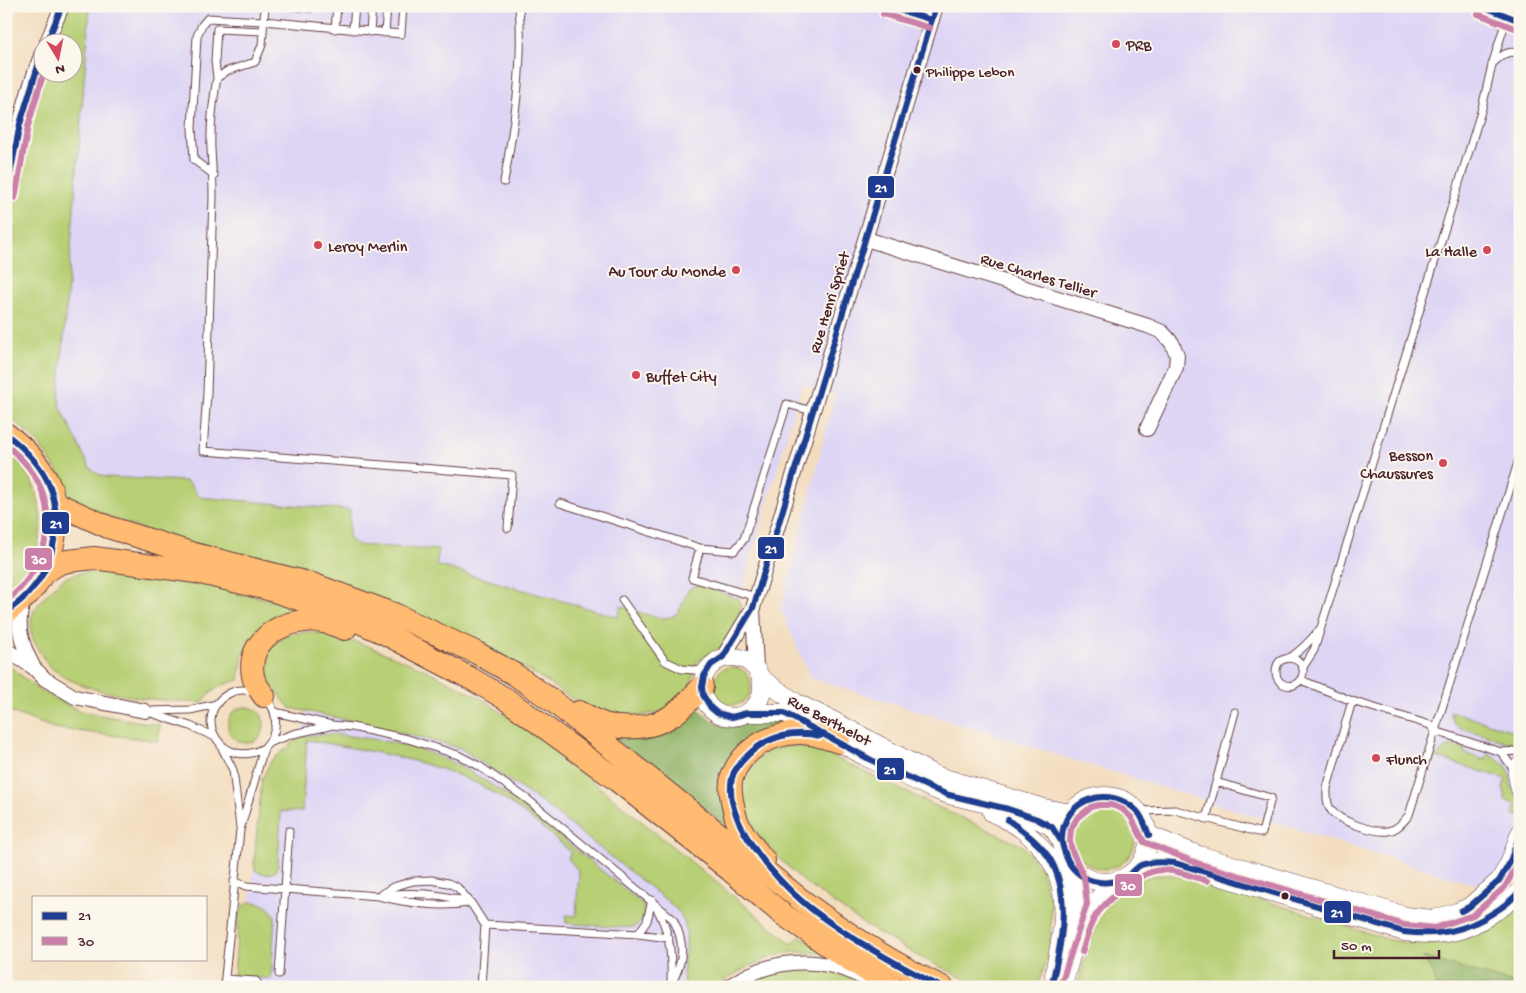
<svg xmlns="http://www.w3.org/2000/svg" width="1526" height="993" font-family="'Gochi Hand',sans-serif">
<style>
.built{fill:#ded5f5}
.green{fill:#b7cf74;stroke:#807750}
.forest{fill:#91b266;stroke:#6e6848}
.lines{fill:none;stroke-linecap:round;stroke-linejoin:round}
.service-casing{stroke:#633c41;stroke-width:9}
.minor-casing{stroke:#633c41;stroke-width:16}
.tertiary-casing{stroke:#633c41;stroke-width:19}
.primary-casing{stroke:#633c41;stroke-width:24}
.service{stroke:#fff;stroke-width:7}
.minor{stroke:#fff;stroke-width:14}
.tertiary{stroke:#fff;stroke-width:18}
.primary{stroke:#ffbb71;stroke-width:22}
.bus-1-casing{stroke:#fbf7ec;stroke-width:10}
.bus-2-casing{stroke:#fbf7ec;stroke-width:10}
.bus-1{stroke:#1f3c90;stroke-width:6}
.bus-2{stroke:#cb80aa;stroke-width:6}
.poi-dot{fill:#d1495b;stroke:#fbf7ec;stroke-width:2}
.bus-dot{fill:#4a1f2b;stroke:#fbf7ec;stroke-width:2}
.labels{text-anchor:middle;stroke-width:4;stroke-linejoin:round;paint-order:stroke}
.bus-label{font-size:15px;fill:#4a1f2b;stroke:#fbf7ec;text-anchor:start}
.poi-label{font-size:16px;fill:#4a1f2b;stroke:#fbf7ec;text-anchor:start}
.street-label{font-size:16px;fill:#4a1f2b;stroke:#fbf7ec}
.line-badge{stroke:#fbf7ec;stroke-width:2}
.badge-label{font-size:14px;text-anchor:middle;font-weight:bold;fill:#fff}
</style>
<rect width="100%" height="100%" fill="#fbf7ec"/>
<filter id="ink" filterUnits="userSpaceOnUse"><feTurbulence type="fractalNoise" baseFrequency=".02" numOctaves="2"/><feDisplacementMap in="SourceGraphic" scale="10" xChannelSelector="R" yChannelSelector="G"/><feConvolveMatrix kernelMatrix="1 2 1 2 8 2 1 2 1" color-interpolation-filters="sRGB"/></filter>
<filter id="wash" filterUnits="userSpaceOnUse"><feTurbulence type="fractalNoise" baseFrequency=".0096" numOctaves="4" result="noise"/><feDisplacementMap in="SourceGraphic" scale="20" xChannelSelector="R" yChannelSelector="G"/><feGaussianBlur stdDeviation="1.12" result="paint"/><feColorMatrix in="noise" values="0 0 0 0 0 0 0 0 0 0 0 0 0 0 0 0 0 1.4 0 .05"/><feComposite in="paint" operator="in"/></filter>
<g filter="url(#wash)">
<rect width="100%" height="100%" fill="#f3ddbf"/>
<!-- built -->
<path class="built" d="M71 6H1520V872L1473 884 811 678 781 610 835 395 802 384 739 599 700 585 689 590 683 606 679 611 673 616 664 618 621 607 619 617 436 565 439 550 357 545 349 540 350 510 199 497 192 486 186 481 106 477 98 474 90 468 6 374 72 72Z
M307 713 357 722 460 748 541 802 666 900 680 914 686 927 687 939 682 979 685 987H243L262 779 271 761 301 736Z"/>
<!-- green -->
<path class="green" d="M67 6H90L59 398 61 408 90 468 98 474 106 477 186 481 192 486 199 497 350 510 349 539 357 545 439 550 436 565 618 617 621 606C633 610 653 618 664 618 684 617 681 600 689 589 692 586 697 586 700 585L739 599 741 609 728 643 712 652 697 662 691 684 666 711 619 720 578 703 538 676 479 644 159 536 73 503 62 488 57 471 39 444 18 424 6 416V297L15 232 10 221 11 212 29 114 42 69V72H72V42H53Z
M6 451C12 456 19 461 23 467 52 506 45 565 6 595Z
M89 571 175 577 292 605 296 610 293 615 243 652 239 680C220 685 214 688 202 703 159 700 88 697 54 670 47 665 42 656 38 649 31 637 28 626 33 613 37 603 58 581 67 577 74 574 82 573 89 571Z
M309 632 330 634 368 646 426 670 481 698 544 742 792 944 800 936 828 954C817 953 807 952 796 952 776 952 731 973 717 987H685C678 963 695 936 680 914 677 909 670 904 666 900L541 802 460 748 357 722 290 708 275 690 265 684 260 676 263 653 287 634Z
M6 663 36 688 81 712 160 725 158 741 53 728 6 710Z
M713 686a19 19 0 1 1 38 0a19 19 0 1 1-38 0Z
M228 725a18 18 0 1 1 36 0a18 18 0 1 1-36 0Z
M1450 711 1520 733V746L1458 727 1453 722Z
M332 734C359 737 385 740 411 747 470 764 517 801 563 839 590 861 617 883 643 904 646 914 644 923 633 927 627 929 577 924 566 923V915L576 916 579 872 568 858 571 852C542 827 512 801 478 784 427 759 363 750 307 740L302 812 281 811 278 865 275 872C267 875 263 875 255 870L254 862 262 779 271 761 301 736Z
M793 745 820 750 897 788 1023 846 1041 869 1051 903 1050 951 1037 987H982L918 956 860 922 803 881 768 848 749 822 739 797 744 780 752 765 767 751Z
M1453 746 1465 748 1464 753 1485 760 1487 754C1524 769 1501 782 1520 800V817L1513 814 1516 804 1505 801V794L1503 787 1506 779 1436 757 1445 748Z
M1073 838a31 31 0 1 1 62 0a31 31 0 1 1-62 0Z
M1153 875H1175L1234 891 1390 940C1448 950 1472 943 1520 909V987H1077C1080 973 1085 959 1089 946 1102 906 1112 889 1153 875Z
M250 902C262 902 269 906 275 916L271 979 234 976 239 913 244 905Z
M803 967 844 975 867 987H738L766 974Z"/>
<!-- forest -->
<path class="forest" d="M697 707C713 725 725 729 748 723 754 721 761 718 767 718 777 719 787 723 797 727L742 745 732 830 607 734Z
M1423 957 1520 985V987H1436L1434 975Z"/>
</g>
<g filter="url(#ink)">
<g class="lines">
<defs>
<path id="service" d="M265 6 262 45 255 62 227 71 217 78C213 101 210 126 211 149 212 165 213 180 213 196L207 393 203 451 512 475 508 528
M292 6 311 8V6
M335 29 337 6
M353 30 355 6
M370 32 372 6
M385 33 387 6
M1492 64C1501 56 1507 49 1520 54
M217 78 215 61 217 29 263 31
M214 175 194 160 192 128 197 36 202 25 208 18 264 21 401 34 403 6
M504 182C514 125 524 65 519 6
M560 503 700 548 734 551 744 539 787 404 812 411
M700 548 692 578 756 597
M622 600 665 661 682 669 706 671
M1289 658C1314 661 1302 693 1283 684 1279 682 1276 677 1276 672 1276 668 1277 664 1280 661 1283 659 1287 659 1291 657 1301 650 1311 640 1319 630
M1303 667 1314 650 1469 151 1482 108 1492 65 1507 17
M1301 680 1352 701 1430 725 1435 731 1501 752 1520 751
M255 692C246 689 237 689 228 694 190 715 222 772 264 748
M1352 701 1327 788C1327 795 1326 804 1331 810 1338 821 1375 833 1388 831 1398 829 1403 822 1409 815L1520 456
M145 711 190 726 215 737
M150 711 190 710 217 704
M274 712 332 725 352 727 408 739 458 755 479 766 527 799 673 919C686 944 684 962 670 986
M268 743 293 734 329 726
M221 746 233 770 240 827
M1501 752 1516 772
M1138 811 1175 810 1262 833 1271 798 1216 782
M1206 819 1235 712
M234 881 246 886 378 896 393 887 413 881 431 880 448 883 457 887 471 903 485 925 481 987
M382 895C412 892 442 893 470 903
M382 897C410 903 439 908 468 903
M656 907C670 931 672 955 671 983
M485 925 638 934 669 938
M638 934 647 921 652 900
M279 974 289 831
M225 979 256 981 260 987
M224 987 240 830 264 748C278 734 280 714 266 698"/>
<path id="minor" d="M885 6 932 20
M1481 6 1520 21
M47 42 62 6
M6 197C13 148 24 99 42 53
M866 239 1148 326 1162 332 1172 343 1177 355 1176 367 1147 429
M24 599C15 624 21 644 33 666
M753 609 756 667
M6 650 33 667 45 679 75 697 145 711
M723 657 753 608 936 6
M728 987C768 959 818 954 862 977"/>
<path id="tertiary" d="M702 687a30 30 0 1 1 60 0a30 30 0 1 1-60 0Z
M762 679 795 702 830 719 935 775 1044 808 1070 813
M747 713H784L793 716 871 760 933 789 949 795 1008 809 1037 819 1052 827 1061 841
M1520 766 1517 774 1520 789
M1062 839a43 43 0 1 1 86 0a43 43 0 1 1-86 0Z
M992 813C1036 831 1067 867 1063 917 1062 937 1057 956 1054 975
M1149 835 1199 855 1406 916 1433 919 1457 912 1469 907 1499 881 1509 864 1520 833
M1139 866 1161 861 1175 863 1404 932C1442 937 1464 934 1496 911 1504 906 1514 899 1520 891
M1068 935C1077 907 1080 893 1070 866
M1062 987C1069 965 1077 930 1088 911 1096 899 1108 889 1119 880"/>
<path id="primary" d="M6 434C25 448 41 465 50 487 62 518 54 560 35 586 27 597 17 604 6 612
M53 502 108 527 194 554 312 584 394 614 477 653 514 674 554 702 800 899C844 932 891 963 942 987
M43 573 60 563 68 561 94 558 196 572 268 589 332 610 384 633 470 678 506 699 614 778 730 870 781 913 836 951 893 987
M264 696C260 690 254 683 253 676 247 644 275 624 304 621 318 619 332 624 345 629
M579 712C588 716 596 721 604 724 625 730 652 729 671 716 683 709 692 697 702 687
M764 860C754 848 741 833 736 818 733 806 728 789 732 777 742 749 770 734 798 733 812 732 826 738 839 742"/>
</defs>
<!-- service casing -->
<use href="#service" class="service-casing"/>
<!-- minor casing -->
<use href="#minor" class="minor-casing"/>
<!-- tertiary casing -->
<use href="#tertiary" class="tertiary-casing"/>
<!-- primary casing -->
<use href="#primary" class="primary-casing"/>
<!-- service -->
<use href="#service" class="service"/>
<!-- minor -->
<use href="#minor" class="minor"/>
<!-- tertiary -->
<use href="#tertiary" class="tertiary"/>
<!-- primary -->
<use href="#primary" class="primary"/>
<defs>
<path id="bus-1" d="M886 6 932 20
M936 6 753 608 723 657 711 665 704 676 702 687 703 695 711 708 717 713 732 717 747 713H784L871 760 933 789 949 795 1008 809 1037 819 1052 827 1061 841
M1482 6 1520 21
M47 42 62 6
M6 195 20 124 42 53
M6 434C24 448 42 465 50 487 62 519 55 563 32 589 25 598 16 605 6 612
M820 736C793 730 767 736 747 756 741 762 734 769 732 778 722 823 781 886 814 911 852 940 899 966 941 987
M1008 820C1023 831 1037 841 1048 856 1073 893 1061 947 1051 987
M1149 835C1146 828 1143 817 1137 811 1110 784 1063 798 1062 838 1061 843 1064 851 1066 856 1070 868 1081 878 1093 881 1105 884 1120 882 1129 875 1134 872 1136 867 1141 865 1151 861 1164 862 1175 863L1404 932C1437 936 1464 932 1493 913 1503 907 1512 900 1520 891
M1461 911 1469 907 1499 881 1509 864 1520 834"/>
<path id="bus-2" d="M883 14 930 28
M1478 14 1517 29
M15 198 28 126 44 72
M6 445C21 457 35 472 42 491 57 531 39 576 6 601
M1082 952C1086 940 1089 926 1096 915 1108 899 1141 871 1161 870 1176 869 1193 877 1207 881
M1060 987 1087 904 1084 877 1072 851 1070 841 1071 829 1077 818 1091 807 1099 805H1111L1122 809 1131 817 1144 842 1197 863 1405 925 1435 928 1473 915 1505 887 1520 860"/>
</defs>
<!-- bus-1 casing -->
<use href="#bus-1" class="bus-1-casing"/>
<!-- bus-2 casing -->
<use href="#bus-2" class="bus-2-casing"/>
<!-- bus-1 -->
<use href="#bus-1" class="bus-1"/>
<!-- bus-2 -->
<use href="#bus-2" class="bus-2"/>
</g>
</g>
<!-- markers -->
<g class="poi-dot">
<circle cx="1116" cy="44" r="5"/>
<circle cx="318" cy="245" r="5"/>
<circle cx="1487" cy="250" r="5"/>
<circle cx="736" cy="270" r="5"/>
<circle cx="636" cy="375" r="5"/>
<circle cx="1443" cy="463" r="5"/>
<circle cx="1376" cy="758" r="5"/>
</g>
<g class="bus-dot">
<circle cx="917" cy="70" r="4.5"/>
<circle cx="1285" cy="896" r="4.5"/>
</g>
<g class="labels">
<!-- bus labels -->
<g class="bus-label">
<text x="926" y="76">Philippe Lebon</text>
</g>
<!-- poi labels -->
<g class="poi-label">
<text x="1126" y="50">PRB</text>
<text x="328" y="251">Leroy Merlin</text>
<text x="1477" y="256" text-anchor="end">La Halle</text>
<text x="726" y="276" text-anchor="end">Au Tour du Monde</text>
<text x="646" y="381">Buffet City</text>
<text x="1433" y="460" text-anchor="end">Besson<tspan x="1433" dy="18">Chaussures</tspan></text>
<text x="1386" y="764">Flunch</text>
</g>
<!-- street labels -->
<g class="street-label">
<text transform="translate(1039 274) rotate(17)" y="6">Rue Charles Tellier</text>
<text transform="translate(828 302) rotate(-73)" y="6">Rue Henri Spriet</text>
<text transform="translate(830 719) rotate(28)" y="6">Rue Berthelot</text>
</g>
</g>
<g class="line-badge">
<rect x="867" y="175" width="28" height="24" rx="5" fill="#1f3c90"/>
<rect x="41" y="511" width="29" height="24" rx="5" fill="#1f3c90"/>
<rect x="757" y="536" width="28" height="24" rx="5" fill="#1f3c90"/>
<rect x="24" y="547" width="29" height="24" rx="5" fill="#cb80aa"/>
<rect x="876" y="757" width="29" height="24" rx="5" fill="#1f3c90"/>
<rect x="1114" y="873" width="29" height="24" rx="5" fill="#cb80aa"/>
<rect x="1323" y="900" width="29" height="24" rx="5" fill="#1f3c90"/>
</g>
<g class="badge-label">
<text x="881" y="192">21</text>
<text x="56" y="528">21</text>
<text x="771" y="553">21</text>
<text x="39" y="564">30</text>
<text x="890" y="774">21</text>
<text x="1128" y="890">30</text>
<text x="1337" y="917">21</text>
</g>
<!-- margin -->
<rect width="1526" height="993" fill="none" stroke="#fbf7ec" stroke-width="25"/>
<!-- legend -->
<rect x="32" y="896" width="175" height="65" fill="#fbf7ec" stroke="#b4a19f"/>
<rect x="42" y="912" width="25" height="8" fill="#1f3c90" stroke="#b4a19f"/>
<text x="78" y="920" font-size="15" fill="#4a1f2b">21</text>
<rect x="42" y="937" width="25" height="8" fill="#cb80aa" stroke="#b4a19f"/>
<text x="78" y="946" font-size="15" fill="#4a1f2b">30</text>
<!-- north arrow -->
<g transform="translate(58 58) rotate(170)"><circle r="24" fill="#fbf7ec" stroke="#b4a19f"/>
<path d="M0-4L9 19L0 12L-9 19Z" fill="#d1495b"/>
<text y="-8" font-size="14" font-weight="bold" text-anchor="middle" fill="#4a1f2b">N</text>
</g>
<!-- scale -->
<path d="M1334 950v8h105v-8" fill="none" stroke="#4a1f2b" stroke-width="2.5"/>
<text x="1341" y="950" font-size="15" fill="#4a1f2b" stroke="#fbf7ec" stroke-width="4" paint-order="stroke">50 m</text>
</svg>
